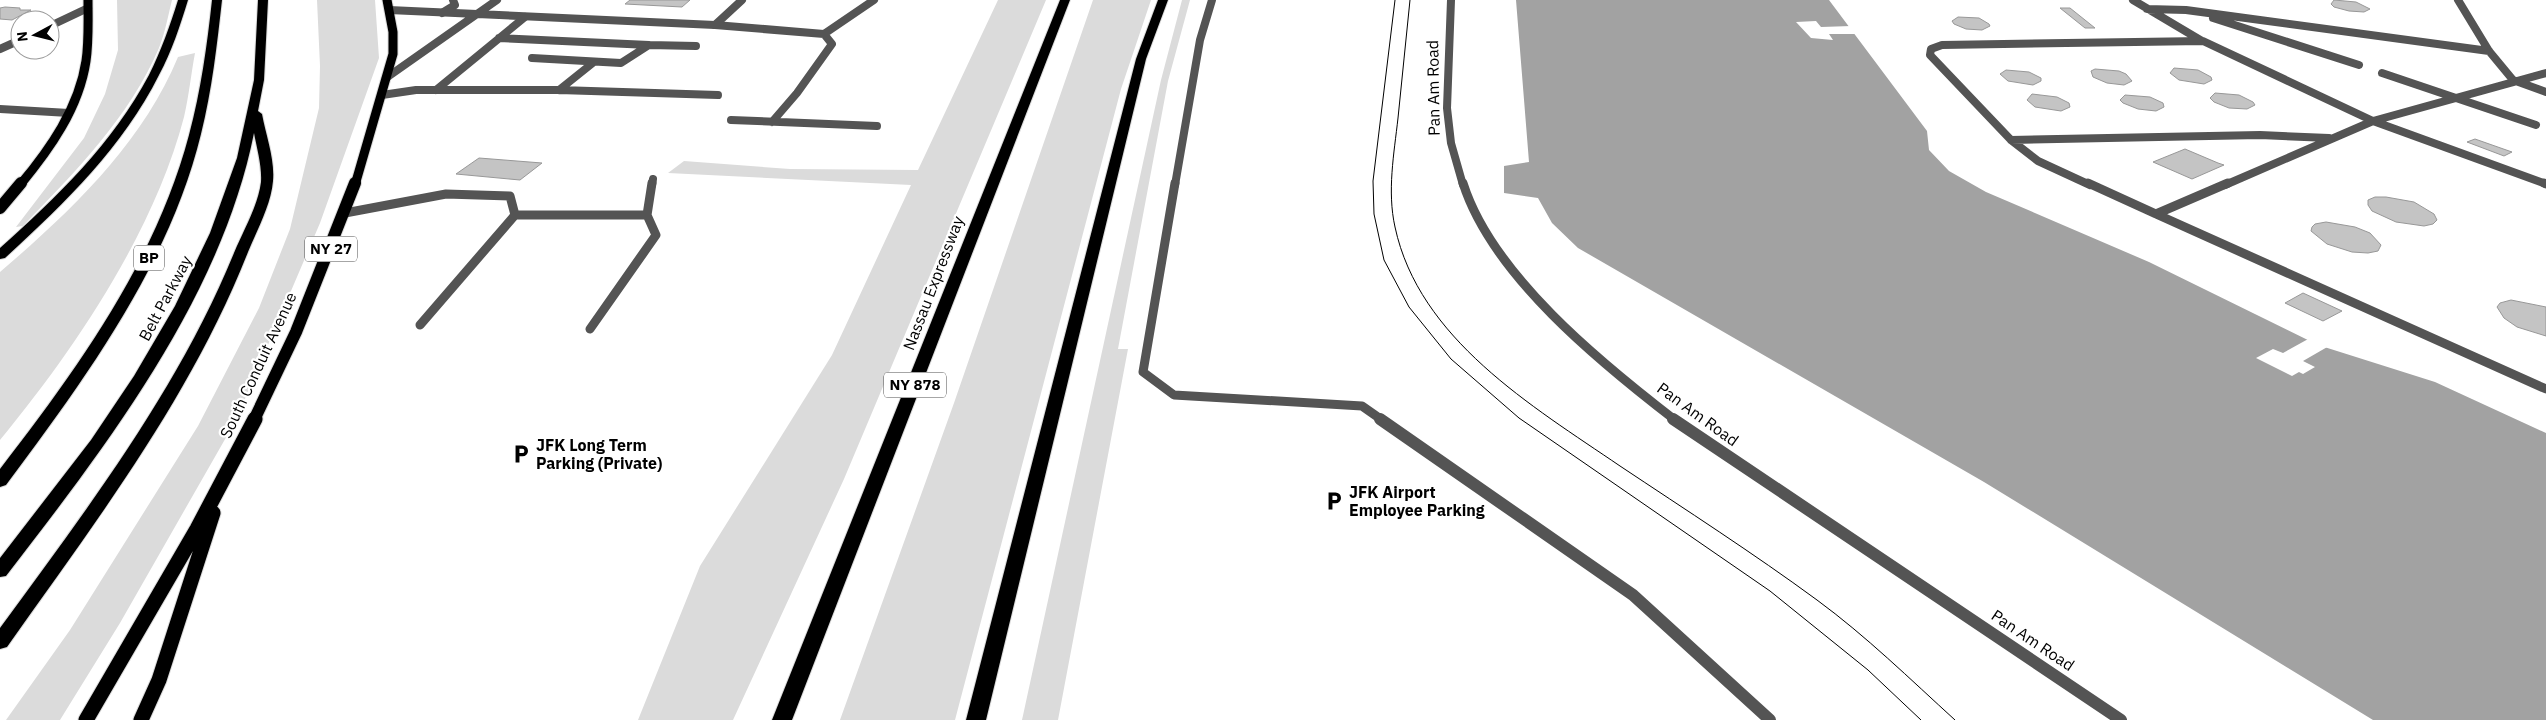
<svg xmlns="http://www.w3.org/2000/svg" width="2546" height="720" font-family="'IBM Plex Sans',sans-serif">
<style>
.green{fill:#dbdbdb}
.water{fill:#a2a2a2}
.pier{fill:#fff}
.building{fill:#c4c4c4;stroke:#989898}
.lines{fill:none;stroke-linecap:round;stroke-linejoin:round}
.primary-far2-casing{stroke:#dbdbdb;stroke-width:11}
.primary-far1-casing{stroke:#dbdbdb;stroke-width:14}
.primary-casing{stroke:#dbdbdb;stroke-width:17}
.motorway-casing{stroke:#dbdbdb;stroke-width:2}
.service-far2{stroke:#545454;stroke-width:8}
.service-far1{stroke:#545454;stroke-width:9}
.service{stroke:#545454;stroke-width:12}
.minor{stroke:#545454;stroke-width:8}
.tertiary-far2{stroke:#545454;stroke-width:8}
.tertiary-far1{stroke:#545454;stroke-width:9}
.tertiary{stroke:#545454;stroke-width:12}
.primary-far2{stroke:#000;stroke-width:9}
.primary-far1{stroke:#000;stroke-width:12}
.primary{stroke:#000;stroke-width:15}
.motorway{fill:#000;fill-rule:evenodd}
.tram{stroke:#000;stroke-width:1}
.labels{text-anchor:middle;stroke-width:4.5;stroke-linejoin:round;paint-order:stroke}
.shield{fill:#fff;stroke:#4c4c4c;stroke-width:1}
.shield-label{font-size:15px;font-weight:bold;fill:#000}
.street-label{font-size:16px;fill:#000;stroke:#fff}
.poi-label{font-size:16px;font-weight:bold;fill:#000;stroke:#fff;text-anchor:start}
</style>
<rect width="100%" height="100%" fill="#fff"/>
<!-- green -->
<path class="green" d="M117 0H172C168 16 165 33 159 48 129 118 75 172 23 226L16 227 84 138 105 94 118 50Z
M317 0H375L379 58 320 223 236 420 120 623 60 720H6L70 630 198 426 259 308 290 229 319 108 320 66Z
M998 0H1046L844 479 733 720H638L700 566 832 355 911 185 668 173 684 161 790 169 918 170Z
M1093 0H1151L1121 89 955 720H840L954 403Z
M1182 0H1190L1168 81 1118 349H1128L1058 720H1022L1161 80Z
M195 53C191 74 189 96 184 117 154 232 75 349 0 440V272C70 212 142 144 178 57Z"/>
<!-- water -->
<path class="water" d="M1516 0H1829L1927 131 1929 150 1949 171 1986 192 2149 262 2318 345 2435 382 2546 433V720H2373L1984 482 1578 248 1552 223 1538 198 1504 193V166L1529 162Z"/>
<!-- pier -->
<path class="pier" d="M1816 21 1821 27 1851 26 1857 34H1829L1833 40 1811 38 1796 22Z
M2310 338 2329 346 2303 361 2315 367 2303 374 2299 372 2292 376 2256 358 2273 349 2283 353Z"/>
<!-- building -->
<path class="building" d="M630 0H690L682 7 625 4Z
M2334 0 2356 2 2370 9 2364 12 2349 11 2334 7 2331 4Z
M5 7 20 8V10H31L12 20 0 19V8Z
M2060 8H2070L2095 28H2085Z
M1958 17 1979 18 1989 24 1990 26 1982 30 1966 29 1954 24 1952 21Z
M2174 68 2198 70 2211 77 2212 80 2204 84 2179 80 2170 73Z
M2095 69 2119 71 2126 74 2132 81 2124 85 2107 83 2093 77 2091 71Z
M2006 70 2029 72 2041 78V81L2033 85 2008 81 2000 74Z
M2215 93 2239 95 2253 102 2255 105 2247 109 2229 108 2214 102 2210 98Z
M2032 94 2057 97 2069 103 2070 107 2061 111 2035 107 2027 100Z
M2125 95 2150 97 2163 103 2164 107 2156 111 2138 109 2123 103 2120 100Z
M2475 139 2512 152 2504 156 2467 142Z
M2185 149 2218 163 2224 165 2192 179 2153 162Z
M479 158 542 163 520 180 456 174Z
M2375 197H2386L2414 202 2434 214 2437 220 2433 224 2424 226 2396 222 2372 211 2368 205V200Z
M2326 222 2355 227 2370 233 2381 245 2378 251 2368 253 2352 252 2327 244 2311 231 2312 227 2315 224Z
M2303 293 2342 311 2323 321 2285 303Z
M2511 300 2546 307V336L2517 327 2504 318 2497 307 2500 303Z"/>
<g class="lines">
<defs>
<path id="primary-far2" d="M20 185C50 149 79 108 86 61 89 41 88 20 88 0
M355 185 393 54V32L387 0"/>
<path id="primary-far1" d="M0 208 21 183
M254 420 296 332 355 183"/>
<path id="primary" d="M86 720 197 529 255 419
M141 720 159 680 213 513"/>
<path id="motorway" d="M178 0H188C180 26 172 51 159 75 123 147 64 204 5 258L0 259V248C57 197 113 143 149 75 161 51 170 26 178 0Z
M212 0H222C217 45 212 90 201 134 169 265 85 379 6 485L0 487V469C78 368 156 260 189 135 201 90 207 46 212 0Z
M258 0H268L264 80 258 111 262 114C266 136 275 159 273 181 271 205 257 230 248 252 191 397 96 521 7 647L0 649V628C87 509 178 390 234 253 243 231 258 206 261 182 262 166 257 149 254 133 221 298 107 445 6 576L0 577V558L91 440 134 376 175 306 210 233 237 158 254 80Z
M1060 0H1070L792 720H772Z
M1158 0H1168L1146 59 986 720H966L1136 59Z"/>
</defs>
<!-- primary-far2 casing -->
<use href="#primary-far2" class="primary-far2-casing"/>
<!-- primary-far1 casing -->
<use href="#primary-far1" class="primary-far1-casing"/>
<!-- primary casing -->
<use href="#primary" class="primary-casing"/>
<!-- motorway casing -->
<use href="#motorway" class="motorway-casing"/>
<!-- service-far2 -->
<path class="service-far2" d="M2133 0 2202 41
M2458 0 2489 51 2513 80 2546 92
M2147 9 2186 10 2489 51
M442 13 455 5 453 0
M2213 18 2359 65
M715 25 824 34
M499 38 649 45 621 63 532 58
M649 45 696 46
M2382 73 2536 125
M436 90 525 17
M559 90 594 62
M382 95 416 90H559L718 95
M731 120 877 126
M772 122 797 93 832 44 824 34 874 0
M2011 140 2260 135 2329 138
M652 185 653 179
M1175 185 1200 40 1212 0
M2090 185 2038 161 2011 140 1930 55 1931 49 1942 45 2203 41 2373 121 2546 184
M2225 185 2373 121 2546 73"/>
<!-- service-far1 -->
<path class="service-far1" d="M1175 183 1143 372 1174 395 1362 406 1382 420
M2088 183 2156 214
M2228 183 2156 214 2546 389
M2544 183 2546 184
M345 213 446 194 510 196 515 215
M420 325 515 215H647
M590 329 656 235 647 215 652 183"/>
<!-- service -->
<path class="service" d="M1380 419 1633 595 1770 720"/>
<!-- minor -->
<path class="minor" d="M389 10 715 25 742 0
M50 26 88 8
M0 49 20 40
M386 78 497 0
M0 109 69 113"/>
<!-- tertiary-far2 -->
<path class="tertiary-far2" d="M1451 0 1447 108 1451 143 1463 185"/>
<!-- tertiary-far1 -->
<path class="tertiary-far1" d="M1463 183C1492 275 1601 363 1675 420"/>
<!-- tertiary -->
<path class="tertiary" d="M1673 419 2121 720"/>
<!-- primary-far2 -->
<use href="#primary-far2" class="primary-far2"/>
<!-- primary-far1 -->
<use href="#primary-far1" class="primary-far1"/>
<!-- primary -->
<use href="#primary" class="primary"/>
<!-- motorway -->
<use href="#motorway" class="motorway"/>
<!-- tram -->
<path class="tram" d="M1395 0 1373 181 1374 214 1384 260 1409 307 1451 359 1519 418 1770 591 1868 670 1921 720
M1410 0C1406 39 1402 79 1398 118 1394 154 1387 191 1395 227 1419 339 1532 406 1620 466 1686 510 1753 553 1817 600 1866 636 1910 679 1955 720"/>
</g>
<!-- icons -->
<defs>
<symbol id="parking-bare" viewBox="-9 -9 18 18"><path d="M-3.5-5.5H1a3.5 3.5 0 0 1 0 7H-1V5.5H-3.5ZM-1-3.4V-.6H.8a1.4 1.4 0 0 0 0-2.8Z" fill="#000" stroke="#fff" stroke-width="2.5" paint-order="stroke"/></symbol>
</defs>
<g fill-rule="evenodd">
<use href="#parking-bare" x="507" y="440" width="28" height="28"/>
<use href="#parking-bare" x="1320" y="487" width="28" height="28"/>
</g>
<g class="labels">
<!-- shield labels -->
<g class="shield">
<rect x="305" y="236.5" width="52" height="25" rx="4"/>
<rect x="134" y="245.5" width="30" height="25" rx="4"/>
<rect x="884" y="372.5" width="62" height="25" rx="4"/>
</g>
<g class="shield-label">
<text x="331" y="254">NY 27</text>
<text x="149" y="263">BP</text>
<text x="915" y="390">NY 878</text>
</g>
<!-- street labels -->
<g class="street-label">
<text transform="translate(1433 88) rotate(-91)" y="6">Pan Am Road</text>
<text transform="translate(933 283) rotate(-69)" y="6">Nassau Expressway</text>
<text transform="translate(165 298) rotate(-62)" y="6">Belt Parkway</text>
<text transform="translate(258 365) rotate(-65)" y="6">South Conduit Avenue</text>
<text transform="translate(1698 414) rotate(36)" y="6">Pan Am Road</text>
<text transform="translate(2033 640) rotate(34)" y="6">Pan Am Road</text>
</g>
<!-- poi labels -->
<g class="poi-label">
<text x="536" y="451">JFK Long Term<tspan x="536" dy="18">Parking (Private)</tspan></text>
<text x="1349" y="498">JFK Airport<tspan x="1349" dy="18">Employee Parking</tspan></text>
</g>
</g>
<!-- north arrow -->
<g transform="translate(35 35) rotate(263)"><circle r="24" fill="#ffffff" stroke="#999999"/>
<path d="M0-4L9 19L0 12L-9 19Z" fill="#000000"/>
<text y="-8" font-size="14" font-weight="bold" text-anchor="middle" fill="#000000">N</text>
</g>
</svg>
